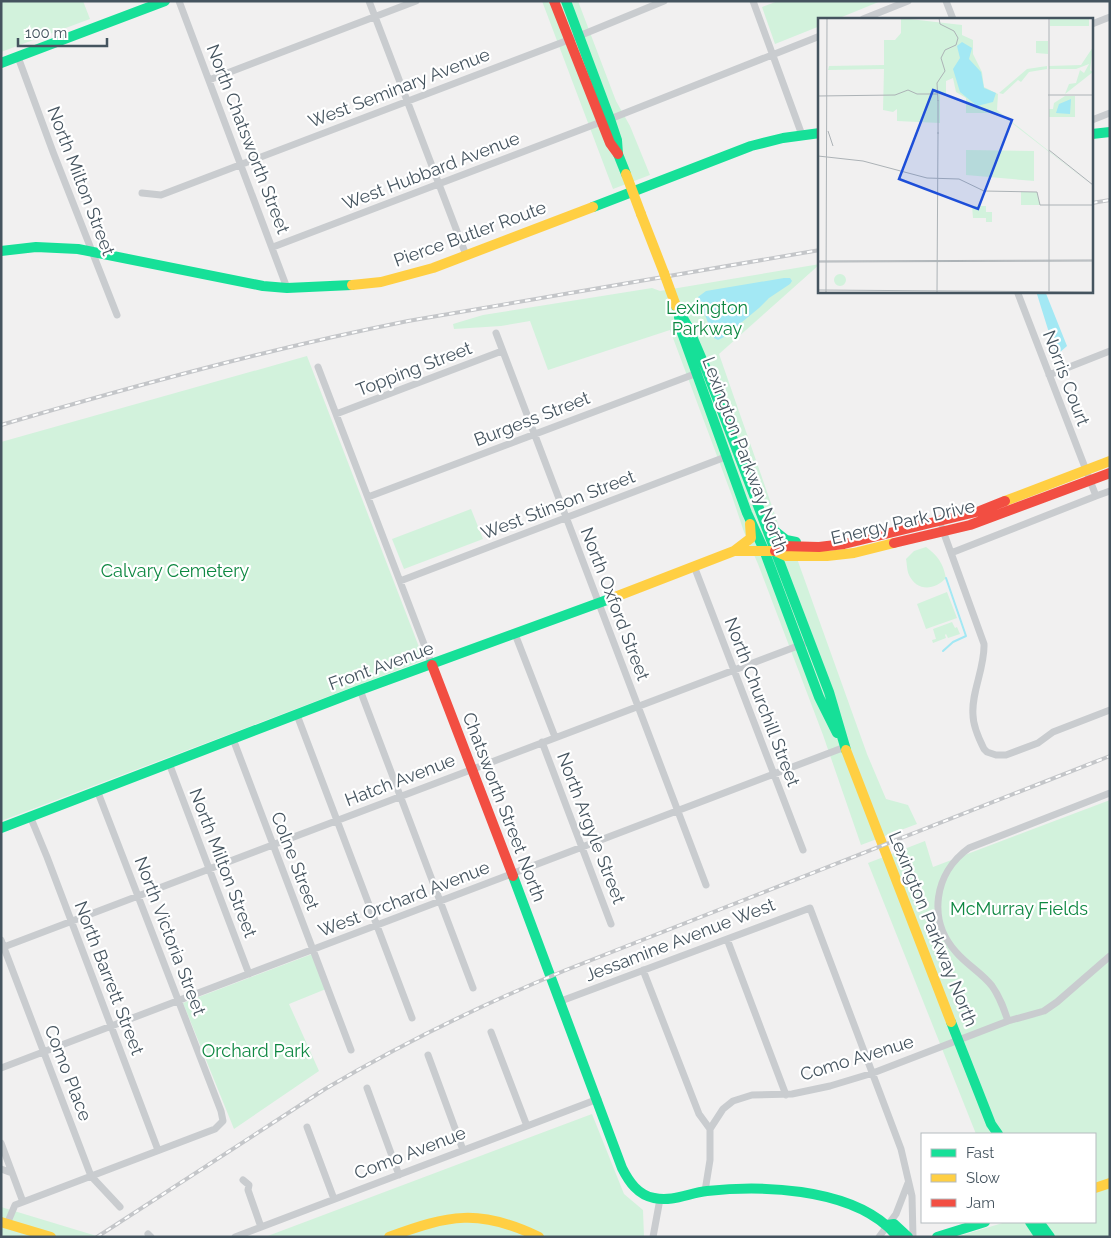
<svg xmlns="http://www.w3.org/2000/svg" width="1111" height="1238" font-family="Raleway,sans-serif">
<style>
.green{fill:#d2f2dc}
.water{fill:#a3e8f4}
.lines{fill:none;stroke-linecap:round;stroke-linejoin:round}
.stream{stroke:#a3e8f4;stroke-width:2}
.street{stroke:#c9cccf;stroke-width:7}
.fast{stroke:#16e098;stroke-width:10}
.slow{stroke:#ffcf43;stroke-width:10}
.jam{stroke:#f24e42;stroke-width:10}
.rail-casing{stroke:#c4c6c9;stroke-width:4}
.rail{stroke:#fff;stroke-width:2;stroke-dasharray:5.5;stroke-linecap:butt}
.slow-bridge{stroke:#ffcf43;stroke-width:10}
.labels{text-anchor:middle;stroke-width:4.5;stroke-linejoin:round;paint-order:stroke}
.street-label{font-size:18px;fill:#45545f;stroke:#fff}
.park-label{font-size:18px;fill:#0e8842;stroke:#fff}
.inset-road{fill:none;stroke:#acb2b6;stroke-width:1}
.view{fill:#1d4ed8;fill-opacity:0.15;stroke:#1d4ed8;stroke-width:2.5}
.inset-edge{fill:none;stroke:#45545f;stroke-width:2.5}
</style>
<rect width="100%" height="100%" fill="#f1f0f0"/>
<!-- green -->
<path class="green" d="M1 1H83L90 19 1 52Z
M542 1H578L616 101 630 126 650 175 613 189Z
M778 1H881L837 19H820V26L775 44 762 7Z
M820 264 719 354 782 535 790 539 867 754 886 799 908 805 917 824 861 845 823 735 758 564 744 532 732 496 670 330 548 370 530 321 501 326 454 329 453 324 483 315 652 288 660 291Z
M307 356 424 660 1 821V442Z
M471 509 483 539 404 569 392 539Z
M926 547C938 556 943 563 946 578 935 590 917 592 909 575 907 571 907 564 906 559L914 551Z
M947 592 957 618 926 629 917 604Z
M952 622 955 628 957 627 960 634 948 638 946 634 945 635 946 638 933 643 932 640 936 639 933 629Z
M1110 800V1237H956L1006 1222H1095V1134H976L868 863 925 841 933 867Z
M312 954 326 989 289 1004 319 1071 234 1129 183 1003Z
M592 1114 624 1194 643 1210 644 1237H265Z
M1 1207 100 1237H7L1 1235Z"/>
<!-- water -->
<path class="water" d="M784 278H790L792 281 790 284 769 298 759 308 724 337 718 340 714 338 698 297 706 291Z
M1036 291H1045L1067 346 1058 354 1055 352Z"/>
<g class="lines">
<!-- stream -->
<path class="stream" d="M943 651 953 642 966 636 946 578"/>
<!-- street -->
<path class="street" d="M179 1 287 288
M369 1 466 255
M753 1 802 135
M946 1 953 19
M863 19 908 1
M1092 24 1110 17
M18 57 53 152 117 315
M209 80 416 1
M610 119 820 36
M1092 120 1110 113
M142 193 161 195 579 36 664 1
M273 247 601 122
M1017 291 1096 496 1110 491
M496 333 706 885
M318 367 432 665
M1049 375 1110 351
M336 414 502 351
M368 497 700 372
M942 528 984 644C985 668 971 692 973 715 973 726 979 739 984 749L987 752 996 755H1006L1038 743 1053 732 1110 710
M951 553 1096 496
M694 566 803 850
M400 581 728 456
M515 634 555 737
M360 690 473 988
M297 715 412 1018
M233 739 351 1050
M542 742 611 924
M169 763 249 974
M30 816 47 857 158 1150
M727 939 786 1095
M1 940 91 1176 120 1207
M1 948 803 644
M643 970 699 1114 710 1129
M561 1001 810 908 901 1149 912 1196 913 1237
M1008 1021C1004 1009 1000 997 992 986 982 973 967 965 956 952 927 920 934 873 969 848L1110 793
M491 1032 527 1126
M428 1055 463 1150
M1 1068 845 747
M367 1088 399 1175
M307 1127 334 1199
M1 1143 23 1202
M1 1169 12 1173
M243 1180 249 1185 248 1190 261 1227
M705 1191 710 1160V1129L723 1109 733 1101 752 1095 792 1094 830 1086 873 1073 1008 1021 1044 1011 1057 1002 1110 956
M7 1224 15 1205 23 1202 215 1129 223 1121 221 1111 97 790
M148 1234 151 1237
M235 1237 598 1099
M653 1237 660 1199
M879 1237 896 1214 908 1183"/>
<!-- fast -->
<path class="fast" d="M566 1 610 119 617 140 618 154 626 174
M1 63 165 1
M1092 134 1110 132
M593 207 751 146 783 138 820 133
M1 251 36 247 78 249 263 286 287 288 352 285
M676 306 688 327 706 369 829 692 846 750
M679 317 681 330 747 513 764 550 819 697 837 733
M767 525 786 540 796 542
M1 828 360 690 615 597
M513 876 622 1168C629 1182 638 1195 654 1198 673 1202 689 1193 707 1191 761 1185 844 1188 887 1226 891 1229 894 1234 898 1237
M951 1022 991 1124 998 1134
M1030 1222 1040 1237
M1039 1222 1050 1237
M887 1225 894 1224 908 1237
M937 1237 985 1222"/>
<!-- slow -->
<path class="slow" d="M641 214 664 273
M352 285 381 282 433 268 593 207
M1005 501 1110 461
M734 551 751 538 750 524
M615 597 734 551H775L786 556H827L854 553 894 543
M846 750 951 1022
M1095 1188 1110 1183
M1 1222 51 1237
M389 1237C449 1215 479 1208 539 1237"/>
<!-- jam -->
<path class="jam" d="M554 1 610 143 618 154
M894 543 970 525 1110 473
M775 551 782 546 819 547 844 544 980 511 1005 501
M432 665 513 876"/>
<defs>
<path id="rail" d="M1092 203 1110 200
M1 425C137 385 269 349 408 321L820 250
M97 1237 325 1089C403 1043 483 1004 566 970L1110 756"/>
</defs>
<!-- rail casing -->
<use href="#rail" class="rail-casing"/>
<!-- rail -->
<use href="#rail" class="rail"/>
<!-- slow-bridge -->
<path class="slow-bridge" d="M626 174 641 214
M664 273 676 306"/>
</g>
<g class="labels">
<!-- street labels -->
<g class="street-label">
<text transform="translate(399 88) rotate(-21)" y="6">West Seminary Avenue</text>
<text transform="translate(248 139) rotate(69)" y="6">North Chatsworth Street</text>
<text transform="translate(431 171) rotate(-21)" y="6">West Hubbard Avenue</text>
<text transform="translate(81 181) rotate(69)" y="6">North Milton Street</text>
<text transform="translate(470 234) rotate(-20)" y="6">Pierce Butler Route</text>
<text transform="translate(414 369) rotate(-21)" y="6">Topping Street</text>
<text transform="translate(1066 378) rotate(69)" y="6">Norris Court</text>
<text transform="translate(532 419) rotate(-21)" y="6">Burgess Street</text>
<text transform="translate(745 455) rotate(69)" y="6">Lexington Parkway North</text>
<text transform="translate(558 505) rotate(-21)" y="6">West Stinson Street</text>
<text transform="translate(903 522) rotate(-13)" y="6">Energy Park Drive</text>
<text transform="translate(615 604) rotate(69)" y="6">North Oxford Street</text>
<text transform="translate(381 666) rotate(-20)" y="6">Front Avenue</text>
<text transform="translate(762 702) rotate(69)" y="6">North Churchill Street</text>
<text transform="translate(400 780) rotate(-21)" y="6">Hatch Avenue</text>
<text transform="translate(504 807) rotate(69)" y="6">Chatsworth Street North</text>
<text transform="translate(591 828) rotate(69)" y="6">North Argyle Street</text>
<text transform="translate(295 861) rotate(69)" y="6">Colne Street</text>
<text transform="translate(223 863) rotate(69)" y="6">North Milton Street</text>
<text transform="translate(404 899) rotate(-21)" y="6">West Orchard Avenue</text>
<text transform="translate(933 929) rotate(68)" y="6">Lexington Parkway North</text>
<text transform="translate(170 936) rotate(69)" y="6">North Victoria Street</text>
<text transform="translate(680 940) rotate(-21)" y="6">Jessamine Avenue West</text>
<text transform="translate(109 978) rotate(69)" y="6">North Barrett Street</text>
<text transform="translate(857 1058) rotate(-17)" y="6">Como Avenue</text>
<text transform="translate(68 1073) rotate(69)" y="6">Como Place</text>
<text transform="translate(410 1153) rotate(-21)" y="6">Como Avenue</text>
</g>
<!-- park labels -->
<g class="park-label">
<text x="707" y="314">Lexington<tspan x="707" dy="21">Parkway</tspan></text>
<text x="175" y="577">Calvary Cemetery</text>
<text x="1019" y="915">McMurray Fields</text>
<text x="256" y="1057">Orchard Park</text>
</g>
</g>
<!-- overview -->
<g transform="translate(818 18)">
<rect width="275" height="275" fill="#f1f0f0"/>
<path d="M83 0 144 7V17L155 22V36L164 54 166 69 180 76 179 92 275 168 181 95H148V80L138 74 135 60 128 63V76H122V105L79 103V91L75 94 65 92 66 51 10 52 11 48 66 47V22H77L83 15ZM232 0H271V8H232ZM218 23H230V36L218 35ZM275 29 272 52 275 54 247 76 251 66 258 65 262 52 266 55 271 46 258 51H231V48L263 47ZM229 48V51L211 54 203 64 200 62 185 76 181 75 209 51ZM247 78H257V99H231V91H235L236 85ZM148 132 216 133V163L148 157ZM203 174H219L222 187H203ZM154 188H168V194H174V204H168V200H155ZM16 262a6 6 0 1 1 12 0a6 6 0 1 1-12 0Z" fill="#d2f2dc"/>
<path d="M144 24 154 30 151 41 163 54 166 70 178 75 175 84 159 88 142 74 135 51 142 40 139 28ZM253 81 252 96 238 95 241 86Z" fill="#a3e8f4"/>
<path class="inset-road" d="M230 77H275M0 78 77 77 90 72 99 76H120M120 83 119 65 127 53 123 40 127 32 138 27 140 20 136 13 122 6 121 0M10 113 15 128M120 116V82M231 132 275 167M0 138 45 143 109 160 141 161 166 173 219 174 222 187H275M0 243 275 242M0 244 275 243M0 272 275 274M8 274 9 0M119 275 120 114M231 275V0"/>
<path class="view" d="M115 72 194 102 160 191 81 161Z"/>
<rect width="275" height="275" class="inset-edge"/>
</g>
<!-- border -->
<rect width="1111" height="1238" fill="none" stroke="#45545f" stroke-width="5"/>
<!-- legend -->
<rect x="921" y="1133" width="175" height="90" fill="#ffffff" stroke="#b5bbbf"/>
<rect x="931" y="1149" width="25" height="8" fill="#16e098" stroke="#b5bbbf"/>
<text x="966" y="1158" font-size="15" fill="#45545f">Fast</text>
<rect x="931" y="1174" width="25" height="8" fill="#ffcf43" stroke="#b5bbbf"/>
<text x="966" y="1183" font-size="15" fill="#45545f">Slow</text>
<rect x="931" y="1199" width="25" height="8" fill="#f24e42" stroke="#b5bbbf"/>
<text x="966" y="1208" font-size="15" fill="#45545f">Jam</text>
<!-- scale -->
<path d="M18 38v8h89v-8" fill="none" stroke="#45545f" stroke-width="2.5"/>
<text x="25" y="38" font-size="15" fill="#45545f" stroke="#ffffff" stroke-width="4" paint-order="stroke">100 m</text>
</svg>
